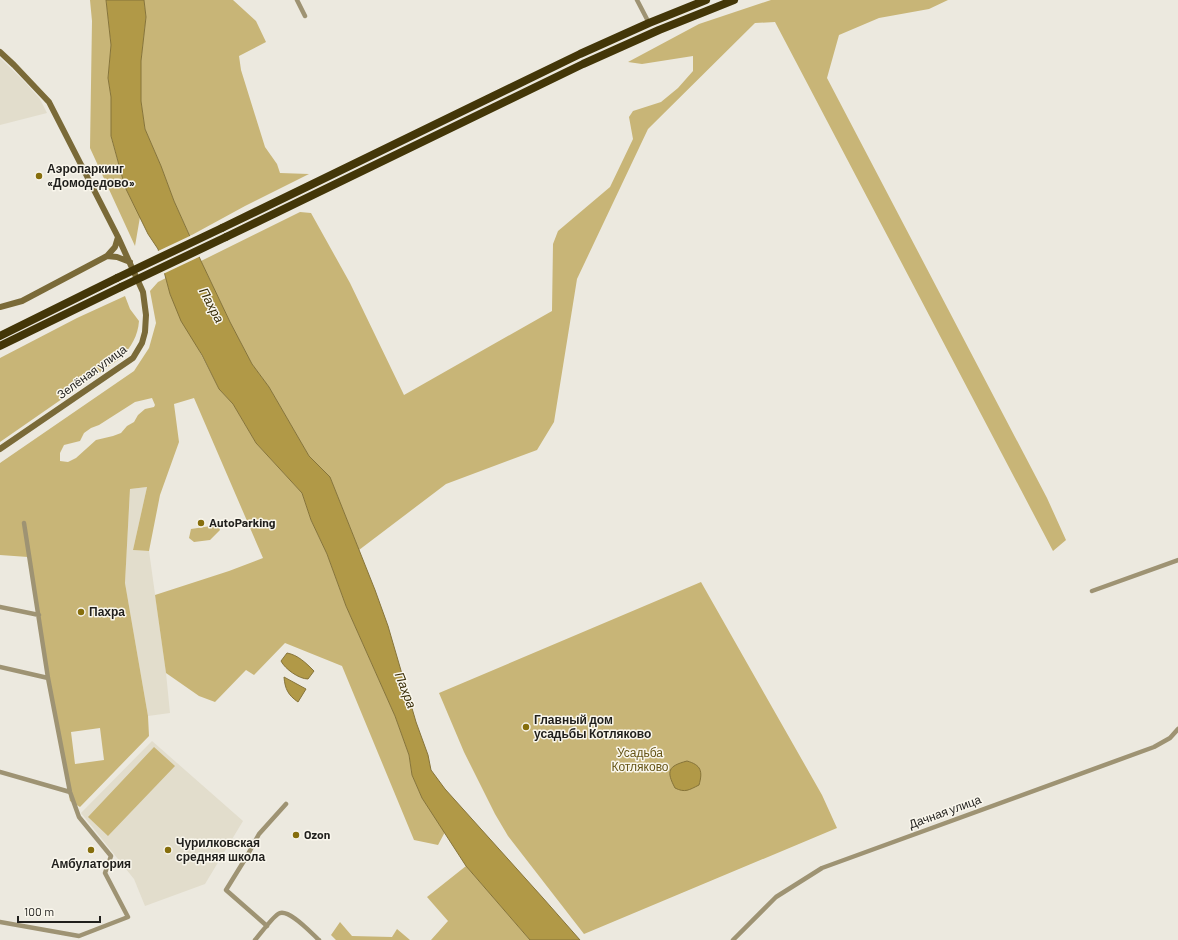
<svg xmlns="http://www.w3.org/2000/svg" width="1178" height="940" font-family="Barlow,sans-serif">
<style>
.built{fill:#e2ddcc}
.green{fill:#c8b577;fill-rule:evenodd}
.water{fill:#b19947;stroke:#86743a}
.pier{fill:#ece9df}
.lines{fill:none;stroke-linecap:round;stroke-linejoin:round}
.street{stroke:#9e9373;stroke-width:4.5}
.secondary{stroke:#7a6a38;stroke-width:6}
.highway{stroke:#433608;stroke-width:8}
.highway-bridge{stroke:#433608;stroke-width:8}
.poi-dot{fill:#866e0c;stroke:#f9f6ec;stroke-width:1.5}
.labels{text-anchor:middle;stroke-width:3;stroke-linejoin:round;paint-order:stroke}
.poi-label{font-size:12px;font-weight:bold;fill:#201f1c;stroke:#f9f6ec;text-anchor:start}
.street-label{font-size:12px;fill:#201f1c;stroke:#f9f6ec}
.park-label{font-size:12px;fill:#665517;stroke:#f9f6ec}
.water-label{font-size:13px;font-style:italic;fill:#362b06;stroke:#f9f6ec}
</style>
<rect width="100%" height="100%" fill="#ece9df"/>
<!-- built -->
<path class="built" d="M0 58 23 80 40 99 47 113 0 125Z
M147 487 133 550 149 551 166 673 170 713 148 716 125 583 130 489Z
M152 741 243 821 205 884 145 906 134 879 81 813Z"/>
<!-- green -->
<path class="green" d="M90 0H106L111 45 108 78 111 97V137L125 187 140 217 135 246 90 148 92 21Z
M144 0H233L256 21 266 42 239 56 241 70 265 147 277 164 280 173 309 174 245 206 190 236 174 201 161 166 145 129 141 101V61L146 17Z
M771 0H948L929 9 879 18 839 35 827 78 1047 498 1066 540 1053 551 775 22 755 23 648 129 577 279 554 422 537 450 446 484 359 550 330 477 309 456 269 387 252 364 230 322 201 261 300 212 311 213 350 283 404 395 552 311 553 244 558 231 610 187 633 139 629 117 633 111 661 102 678 88 693 71V56L642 64 628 62 699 24Z
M166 278 170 294 219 389 233 404 256 443 302 493 311 520 327 554 346 606 395 716 409 755 412 775 422 798 445 832 438 845 414 840 342 666 285 643 254 675 246 670 215 702 199 696 166 673 155 595 229 571 263 558 194 398 174 404 179 442 160 495 149 551 133 550 147 487 130 489 125 583 148 716 149 736 80 807 70 801 28 557 0 555V463L134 371 149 348 156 323 150 291 158 282ZM152 398 155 405 154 407 145 409 138 415 134 422 127 426 121 433 113 436 96 440 76 458 68 462 60 461V453L64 445 80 441 84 433 91 428 99 425 135 402ZM100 728 104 760 75 764 71 732Z
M125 296 130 309 139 321C138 336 131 347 121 358L0 442V358L77 318Z
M218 524 220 530 210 540 194 542 189 538 191 529 211 526Z
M701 582 822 795 837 828 584 934 508 836 495 814 464 752 439 693Z
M154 747 175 766 108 836 88 817Z
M466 866 530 940H431L448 921 427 897Z
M340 922 352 936 392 937 397 929 410 940H336L331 935Z"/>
<!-- water -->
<path class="water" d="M106 0H144L146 17 141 61V101L145 129 161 166 174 201 201 261 230 322 252 364 269 387 309 456 330 477 375 590 388 626 416 722 428 755 431 770 445 789 543 898 580 940H530L466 866 422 798 412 775 409 755 395 716 346 606 327 554 311 520 302 493 256 443 233 404 219 389 202 355 181 321 170 294 158 249 148 234 125 187 111 136V97L108 78 111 45Z
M287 653C298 655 306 663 314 671L308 679C299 679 285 669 281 661Z
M284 677 306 689 298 702C288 695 285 689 284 677Z
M687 761C701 765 703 771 699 785 689 790 685 793 675 788 666 771 668 766 687 761Z"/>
<!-- pier -->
<path class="pier" d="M192 235 201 256 163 274 156 252Z"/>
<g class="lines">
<!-- street -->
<path class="street" d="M297 0 305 16
M637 0 649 23
M1092 591 1178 560
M0 607 39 615
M0 667 48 678
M0 772 70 792
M0 922 79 936 128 917 105 873 111 856 79 817 70 792 48 678 24 523
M267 926 226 890 247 856 259 834 286 804
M255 940C261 933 272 918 278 914 288 907 311 933 319 940
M733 940 776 897 822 868 1154 747 1170 738 1178 729"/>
<!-- secondary -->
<path class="secondary" d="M0 52 14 65 49 102 118 237 143 292 146 315 145 332 142 343 133 358 0 449
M107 256 117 257 130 262
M0 307 22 301 107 256 115 247 118 237"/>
<!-- highway -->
<path class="highway" d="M222 228 580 54 649 23 706 0
M226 237 583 64 659 30 734 0
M0 336 117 278
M0 346 121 287"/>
<!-- highway-bridge -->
<path class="highway-bridge" d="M117 278 222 228
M121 287 226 237"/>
</g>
<!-- markers -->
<g class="poi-dot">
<circle cx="39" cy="176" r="4"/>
<circle cx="201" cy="523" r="4"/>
<circle cx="81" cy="612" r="4"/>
<circle cx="526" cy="727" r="4"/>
<circle cx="296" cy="835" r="4"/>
<circle cx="91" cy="850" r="4"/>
<circle cx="168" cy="850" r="4"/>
</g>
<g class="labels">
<!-- poi labels -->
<g class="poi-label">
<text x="47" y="173">Аэропаркинг<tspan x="47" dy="14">«Домодедово»</tspan></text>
<text x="209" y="527">AutoParking</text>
<text x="89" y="616">Пахра</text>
<text x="534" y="724">Главный дом<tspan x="534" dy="14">усадьбы Котляково</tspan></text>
<text x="304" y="839">Ozon</text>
<text x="176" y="847">Чурилковская<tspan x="176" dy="14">средняя школа</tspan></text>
<text x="91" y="868" text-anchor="middle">Амбулатория</text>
</g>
<!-- street labels -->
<g class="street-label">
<text transform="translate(92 372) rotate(-36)" y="4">Зелёная улица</text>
<text transform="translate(945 812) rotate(-20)" y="4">Дачная улица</text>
</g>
<!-- park labels -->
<g class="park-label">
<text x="640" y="757">Усадьба<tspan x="640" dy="14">Котляково</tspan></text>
</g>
<!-- water labels -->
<g class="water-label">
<text transform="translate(212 305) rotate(62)" y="5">Пахра</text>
<text transform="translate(406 690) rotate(69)" y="5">Пахра</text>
</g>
</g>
<!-- scale -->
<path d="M18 916v6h82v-6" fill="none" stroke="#201f1c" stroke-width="2"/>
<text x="24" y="916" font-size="12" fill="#201f1c" stroke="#f9f6ec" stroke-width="3" paint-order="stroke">100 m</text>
</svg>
